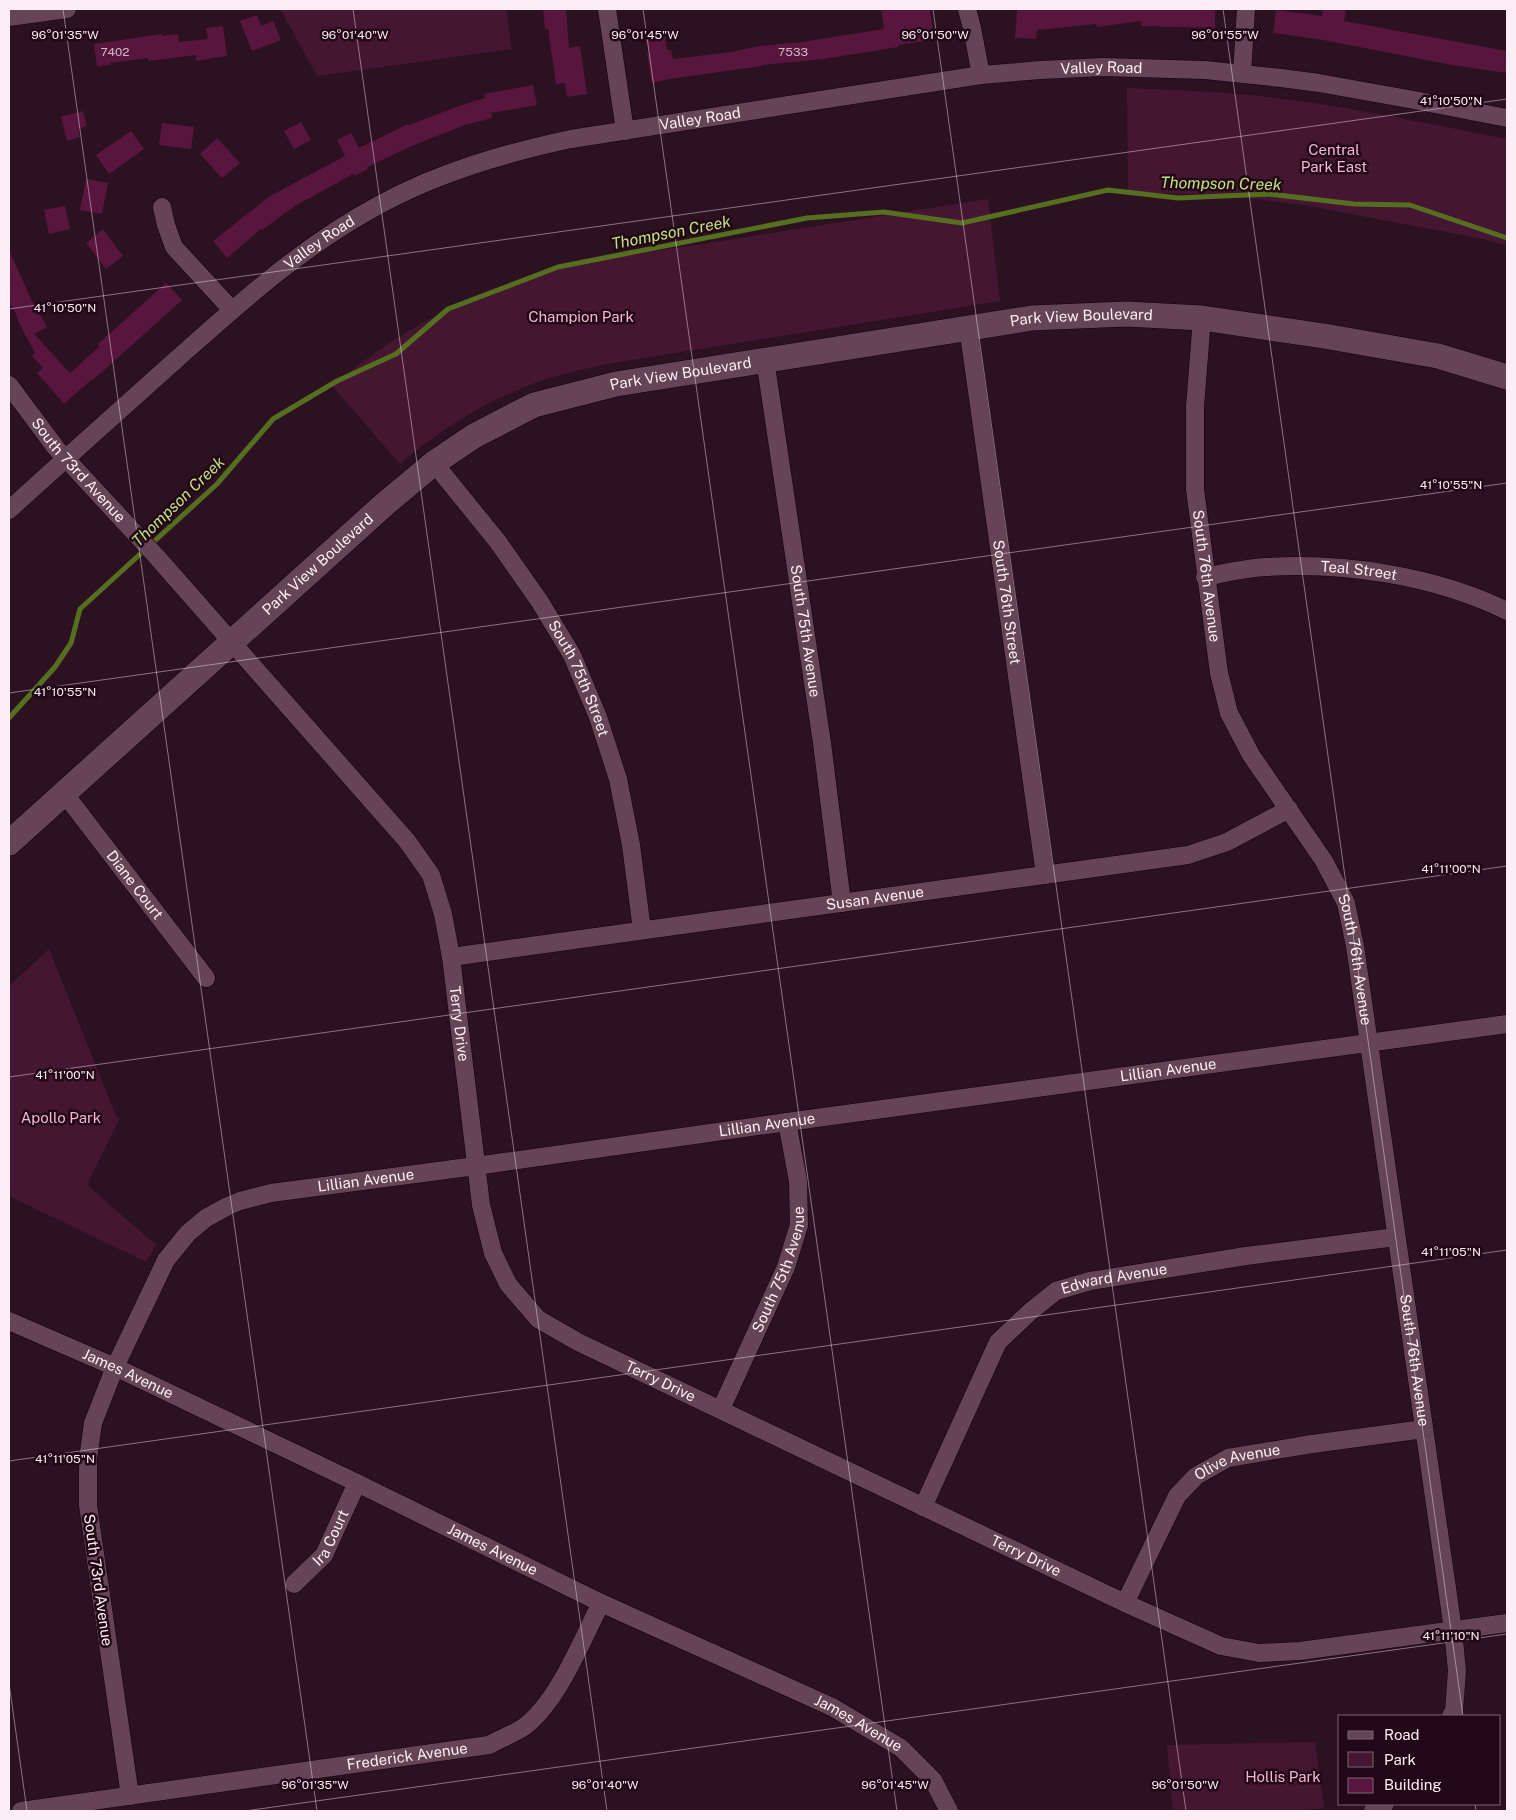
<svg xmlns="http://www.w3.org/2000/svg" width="1516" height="1820" font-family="'Public Sans',sans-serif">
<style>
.green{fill:#451632}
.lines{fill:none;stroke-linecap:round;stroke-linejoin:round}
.stream{stroke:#566e20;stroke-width:5}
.building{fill:#58163e}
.street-casing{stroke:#13000a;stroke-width:19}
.secondary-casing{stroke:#13000a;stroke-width:26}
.street{stroke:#644455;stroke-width:18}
.secondary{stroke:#644455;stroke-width:25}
.ticks{fill:none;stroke:#fdedf4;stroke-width:1;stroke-opacity:0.45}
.labels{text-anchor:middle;stroke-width:5;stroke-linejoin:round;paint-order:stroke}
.number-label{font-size:12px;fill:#d4b7c6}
.street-label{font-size:15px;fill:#fdedf4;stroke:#220817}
.park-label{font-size:15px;fill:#f4b5d5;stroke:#220817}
.water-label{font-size:16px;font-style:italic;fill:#bfe37b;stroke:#220817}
.ticks-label{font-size:12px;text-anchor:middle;fill:#fdedf4;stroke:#220817;stroke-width:5;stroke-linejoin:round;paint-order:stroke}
</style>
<rect width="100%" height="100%" fill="#2c1120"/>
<!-- green -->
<path class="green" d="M280 9H506L512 49 317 76Z
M1127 88C1179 90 1231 92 1283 99 1358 108 1433 125 1507 139V245L1483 239 1309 206 1264 200 1219 195 1128 192Z
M988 199 1000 301 613 363C592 367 570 372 550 378 494 396 444 426 400 464L332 386C413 319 491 282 593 261Z
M49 949 117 1118H120L87 1185 156 1245 146 1262 9 1196V986Z
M1315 1742 1324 1808 1297 1811H1173L1167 1745Z"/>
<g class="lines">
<!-- stream -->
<path class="stream" d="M9 718 55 667 71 643 80 609 217 484 273 419 337 381 396 354 448 309 558 267 807 218 884 212 962 223 1108 190 1178 198 1269 194 1354 204 1410 205 1507 238"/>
</g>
<!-- building -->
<path class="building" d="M543 9H566L569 48 580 46 587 94 567 97 565 83 556 84 548 29H545Z
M881 9H930L934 40 898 45V47L824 59 762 65V66L669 79 652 83 647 54H649L645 33 664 30 667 50H671L673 59 731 52 759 46 802 42 884 29Z
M1017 9H1215V28L1141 26V21L1097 27 1096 24 1037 30 1036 39 1015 38Z
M1323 9H1346L1344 21 1507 51V73L1452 65 1318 39 1273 33 1276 10 1322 16Z
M257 15 261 26 273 21 281 40 252 51 240 21Z
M223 26 227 56 196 61V55L148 61V58L110 63V65L97 66 94 44 162 34V36L178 34 179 42 208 39 206 28Z
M533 85 537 105 491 113 492 118 465 125 414 145 367 167 368 169 354 176 353 174 295 206 262 230 261 229 227 258 213 241 270 196 345 156 337 140 351 133 359 148 408 124 409 125 459 106 485 98 484 94Z
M83 111 87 126 78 129 80 137 67 141 61 117Z
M301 122 311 140 294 149 284 131Z
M162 123 194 127 191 149 159 145Z
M131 131 144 149 109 174 96 155Z
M217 138 240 163 222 178 200 154Z
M86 179 108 183 102 214 80 210Z
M65 206 70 229 49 234 44 210Z
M103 229 123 256 106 269 86 243Z
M9 250 31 299 47 327 34 334 70 373 99 347 98 344 166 283 182 300 93 380 92 379 64 404 37 373 43 368 32 356 35 353 17 319 18 318 9 301Z"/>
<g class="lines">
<defs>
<g id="street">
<path d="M607 9 625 131"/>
<path d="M967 9 972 28 981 75"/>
<path d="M9 17 67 9"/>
<path d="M1242 73 1246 9"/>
<path d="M162 207 166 225 174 247 232 310"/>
<path id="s1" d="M1202 318 1195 407V489L1219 673 1229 713 1251 755 1324 861 1346 903 1355 946 1453 1630 1457 1671 1454 1711 1451 1716"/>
<path id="s2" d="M968 327 1045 875"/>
<path id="s3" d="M765 359 822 743 842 903"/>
<path id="s4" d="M9 385 56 448 156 556 407 841 431 875 443 914 451 957 481 1205 493 1253 508 1284 538 1319 578 1342 1125 1603 1221 1646 1259 1653 1300 1651 1507 1623"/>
<path id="s5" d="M434 463 498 542 540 602 572 655 598 717 618 779 631 845 642 930"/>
<path id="s6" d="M9 510C65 459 121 409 178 358 241 302 304 245 379 205 439 172 505 153 571 139L981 75 1041 70 1103 67 1205 70 1281 78 1319 83 1414 100 1507 118"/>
<path id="s7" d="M1205 577C1225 573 1246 568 1266 567 1344 562 1436 576 1507 611"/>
<path id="s8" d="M64 793 206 978"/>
<path id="s9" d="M451 957 1188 855 1227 842 1289 809"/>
<path id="s10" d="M9 1321 115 1367 357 1483 601 1603 832 1707 901 1748 933 1780 949 1811"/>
<path id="s11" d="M721 1409 786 1267 799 1225 798 1181 787 1122"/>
<path id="s12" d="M923 1507 998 1342 1031 1311 1056 1291 1090 1281 1246 1256 1396 1237"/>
<path id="s13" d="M294 1584 324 1555 357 1483"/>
<path id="s14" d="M1125 1603 1177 1496 1196 1476 1228 1458 1312 1444 1424 1429"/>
<path id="s15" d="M130 1796 88 1505V1459L93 1423 115 1367 166 1260 188 1233 206 1218 228 1206 240 1201 271 1193 476 1166 787 1122 1507 1024"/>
<path id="s16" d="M21 1811 489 1745C500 1739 513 1734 524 1727 558 1702 582 1640 601 1603"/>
<path d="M1373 1811 1385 1804"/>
</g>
<g id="secondary">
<path id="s17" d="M9 843 386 503 434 463 474 436 534 405 616 384 1032 318 1126 314 1202 318 1324 336 1438 356 1507 377"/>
</g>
</defs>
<!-- street casing -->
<use href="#street" class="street-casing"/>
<!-- secondary casing -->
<use href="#secondary" class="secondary-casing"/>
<!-- street -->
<use href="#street" class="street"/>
<!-- secondary -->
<use href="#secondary" class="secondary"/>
</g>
<!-- ticks -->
<path class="ticks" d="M63 9 317 1811M353 9 607 1811M643 9 897 1811M933 9 1186 1811M1223 9 1463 1716M9 309 1507 99M9 693 1507 483M9 1077 1507 866M9 1461 1507 1250M9 1683 27 1811M1475 1804 1476 1811M245 1811 1507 1634"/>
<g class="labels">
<!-- number labels -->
<g class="number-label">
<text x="115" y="56">7402</text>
<text x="793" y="56">7533</text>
</g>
<!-- street labels -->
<g class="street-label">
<text dy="5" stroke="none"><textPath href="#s6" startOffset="1220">Valley Road</textPath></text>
<text dy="5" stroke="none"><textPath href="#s6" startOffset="815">Valley Road</textPath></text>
<text dy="5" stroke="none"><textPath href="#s6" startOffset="410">Valley Road</textPath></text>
<text dy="5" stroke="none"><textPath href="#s17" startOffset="1241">Park View Boulevard</textPath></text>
<text dy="5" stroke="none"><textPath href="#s17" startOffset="836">Park View Boulevard</textPath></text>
<text dy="5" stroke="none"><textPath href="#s4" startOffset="110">South 73rd Avenue</textPath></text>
<text dy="5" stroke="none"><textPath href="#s17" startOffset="416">Park View Boulevard</textPath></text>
<text dy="5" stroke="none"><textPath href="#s7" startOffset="155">Teal Street</textPath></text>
<text dy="5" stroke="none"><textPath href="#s1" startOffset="259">South 76th Avenue</textPath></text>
<text dy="5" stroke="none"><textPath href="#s2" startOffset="278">South 76th Street</textPath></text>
<text dy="5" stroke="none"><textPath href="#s3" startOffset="275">South 75th Avenue</textPath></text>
<text dy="5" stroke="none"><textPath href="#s5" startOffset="261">South 75th Street</textPath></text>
<text dy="5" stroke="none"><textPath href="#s8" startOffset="116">Diane Court</textPath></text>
<text dy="5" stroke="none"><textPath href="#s9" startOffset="428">Susan Avenue</textPath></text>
<text dy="5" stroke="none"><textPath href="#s1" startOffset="679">South 76th Avenue</textPath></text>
<text dy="5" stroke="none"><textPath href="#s4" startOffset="799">Terry Drive</textPath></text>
<text dy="5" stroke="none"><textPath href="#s15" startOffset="1589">Lillian Avenue</textPath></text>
<text dy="5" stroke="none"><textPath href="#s15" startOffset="1184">Lillian Avenue</textPath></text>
<text dy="5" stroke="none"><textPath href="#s15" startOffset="779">Lillian Avenue</textPath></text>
<text dy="5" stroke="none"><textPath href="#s11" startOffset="152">South 75th Avenue</textPath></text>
<text dy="5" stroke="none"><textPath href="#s12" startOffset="318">Edward Avenue</textPath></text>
<text dy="5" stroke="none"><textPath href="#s1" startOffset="1084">South 76th Avenue</textPath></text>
<text dy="5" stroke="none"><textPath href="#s10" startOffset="130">James Avenue</textPath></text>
<text dy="5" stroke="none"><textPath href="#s4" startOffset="1249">Terry Drive</textPath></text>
<text dy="5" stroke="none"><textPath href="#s14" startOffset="191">Olive Avenue</textPath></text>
<text dy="5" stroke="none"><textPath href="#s13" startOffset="60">Ira Court</textPath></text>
<text dy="5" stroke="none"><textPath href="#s10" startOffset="535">James Avenue</textPath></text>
<text dy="5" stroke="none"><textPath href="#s4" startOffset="1654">Terry Drive</textPath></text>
<text transform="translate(98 1580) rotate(82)" y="5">South 73rd Avenue</text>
<text dy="5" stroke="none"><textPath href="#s10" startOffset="940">James Avenue</textPath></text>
<text dy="5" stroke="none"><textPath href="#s16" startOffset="390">Frederick Avenue</textPath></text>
</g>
<!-- park labels -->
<g class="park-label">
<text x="1334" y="155">Central<tspan x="1334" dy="17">Park East</tspan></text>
<text x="581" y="322">Champion Park</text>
<text x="61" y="1123">Apollo Park</text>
<text x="1283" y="1782">Hollis Park</text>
</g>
<!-- water labels -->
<g class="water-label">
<text transform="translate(1221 183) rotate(1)" y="6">Thompson Creek</text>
<text transform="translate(671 232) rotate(-11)" y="6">Thompson Creek</text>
<text transform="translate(178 501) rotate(-44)" y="6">Thompson Creek</text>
</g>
</g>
<g class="ticks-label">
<text x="65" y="39">96°01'35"W</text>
<text x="355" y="39">96°01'40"W</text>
<text x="645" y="39">96°01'45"W</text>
<text x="935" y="39">96°01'50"W</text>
<text x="1225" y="39">96°01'55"W</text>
<text x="1451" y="105">41°10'50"N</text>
<text x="65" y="312">41°10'50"N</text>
<text x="1451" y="489">41°10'55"N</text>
<text x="65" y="696">41°10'55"N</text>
<text x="1451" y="873">41°11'00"N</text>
<text x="65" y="1079">41°11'00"N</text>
<text x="1451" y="1256">41°11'05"N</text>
<text x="65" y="1463">41°11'05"N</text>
<text x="1451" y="1640">41°11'10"N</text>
<text x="315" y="1789">96°01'35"W</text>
<text x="605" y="1789">96°01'40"W</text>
<text x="895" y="1789">96°01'45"W</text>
<text x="1185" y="1789">96°01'50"W</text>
</g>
<!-- border -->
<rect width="1516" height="1820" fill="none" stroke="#fdedf4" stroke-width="20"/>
<!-- legend -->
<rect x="1338" y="1715" width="162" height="90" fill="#220817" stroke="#7a646f"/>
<rect x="1348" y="1731" width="25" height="8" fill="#644455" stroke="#7a646f"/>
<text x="1384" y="1740" font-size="15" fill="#fdedf4">Road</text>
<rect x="1348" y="1752" width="25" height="15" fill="#451632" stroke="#7a646f"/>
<text x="1384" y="1765" font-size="15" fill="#fdedf4">Park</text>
<rect x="1348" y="1778" width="25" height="15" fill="#58163e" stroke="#7a646f"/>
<text x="1384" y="1790" font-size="15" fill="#fdedf4">Building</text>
</svg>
